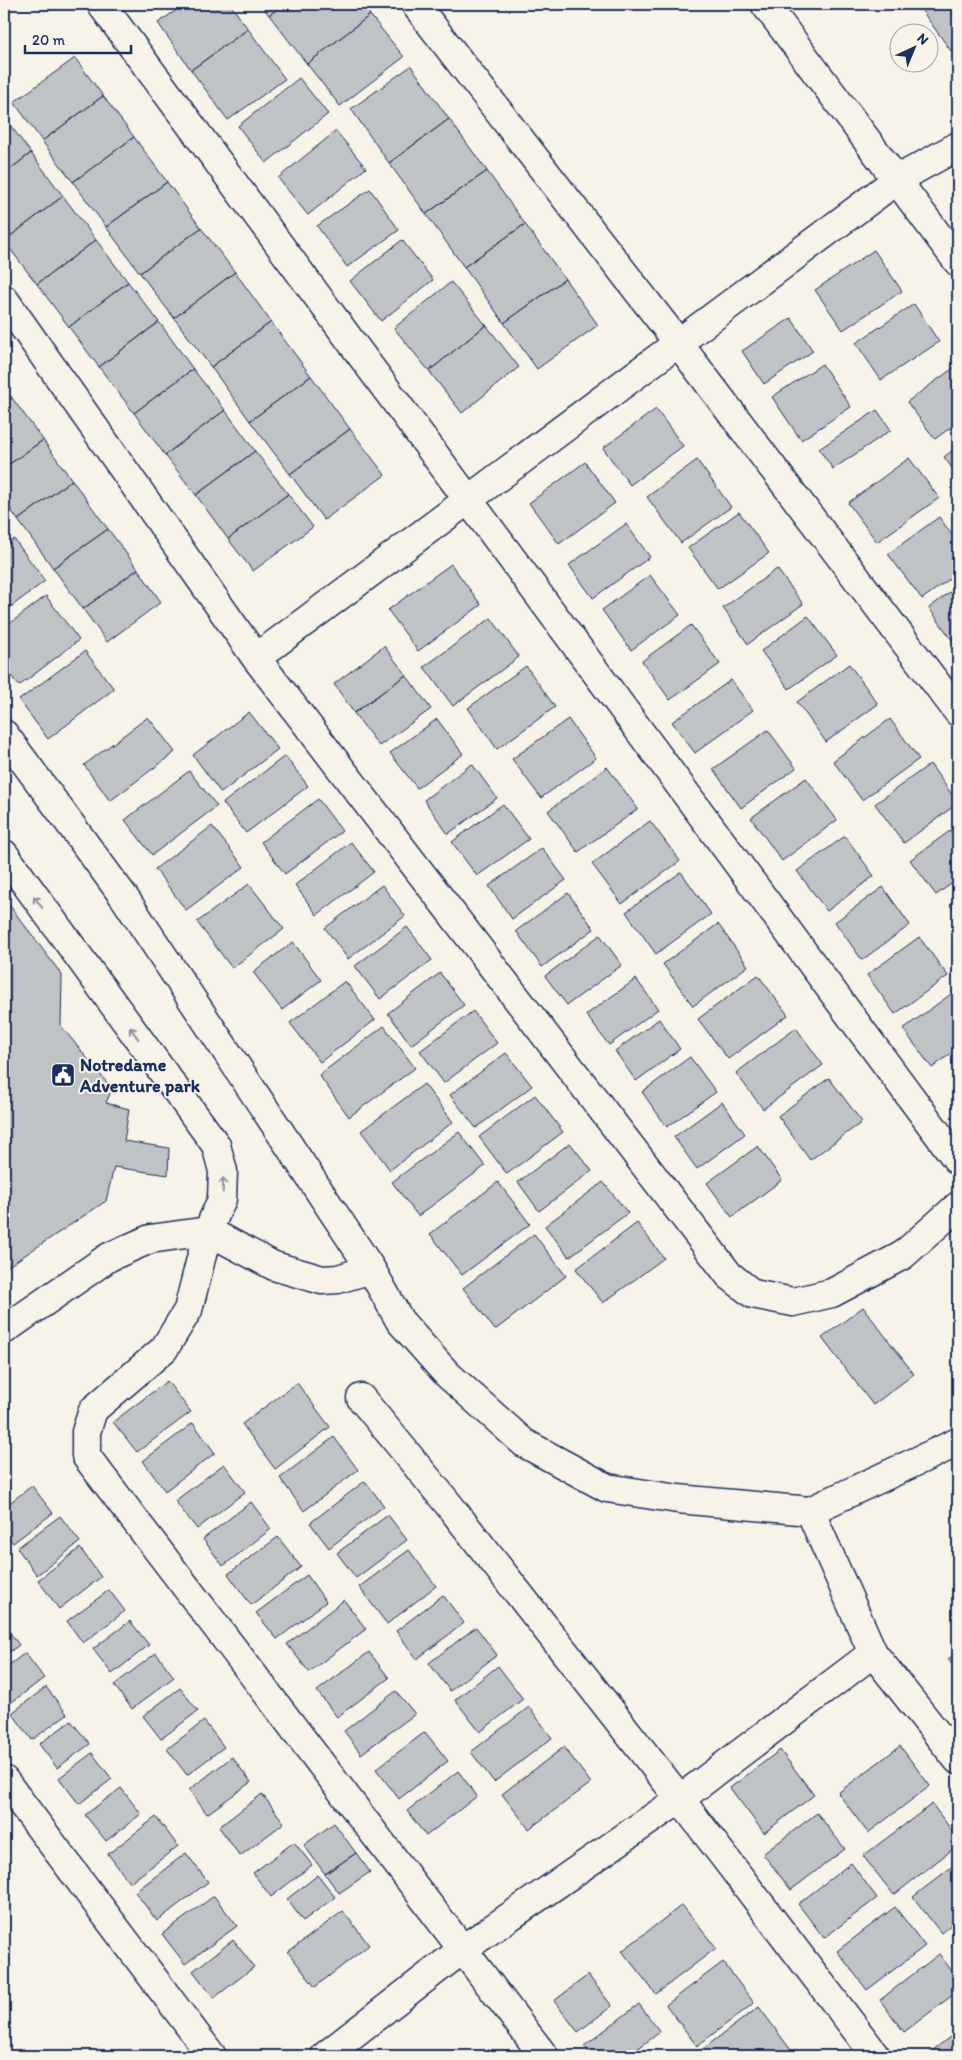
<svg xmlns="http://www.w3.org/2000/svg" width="962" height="2060" font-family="Itim,sans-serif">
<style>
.building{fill:#c0c3c5;stroke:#1b2f5e}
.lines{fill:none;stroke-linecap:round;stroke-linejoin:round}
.minor-casing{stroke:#1b2f5e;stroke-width:31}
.minor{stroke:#f7f3e8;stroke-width:28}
.oneway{stroke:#8991a3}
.labels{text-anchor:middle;stroke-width:4;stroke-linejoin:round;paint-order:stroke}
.poi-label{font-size:18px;font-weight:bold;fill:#1b2f5e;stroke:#f7f3e8;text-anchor:start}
</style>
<rect width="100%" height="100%" fill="#f7f3e8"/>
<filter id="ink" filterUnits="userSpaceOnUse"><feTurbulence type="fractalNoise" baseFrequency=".02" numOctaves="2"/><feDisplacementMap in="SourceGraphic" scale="10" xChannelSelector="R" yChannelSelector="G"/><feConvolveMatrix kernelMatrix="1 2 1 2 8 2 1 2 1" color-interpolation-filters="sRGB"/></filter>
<g filter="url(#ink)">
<!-- building -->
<path class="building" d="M185 4H230L248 29 191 70 158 23Z
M261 4H284L269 15Z
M284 4H362L370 15 307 64 269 15Z
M917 4H958V46L951 51Z
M370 15 404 57 340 106 307 64Z
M248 29 285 79 228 120 191 70Z
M75 58 103 96 42 141 14 102Z
M411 66 449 119 389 163 351 109Z
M299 78 328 114 266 163 238 126Z
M103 96 134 137 73 182 42 141Z
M4 117 31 153 4 174Z
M449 119 487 171 426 214 389 163Z
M336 131 366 168 308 215 278 178Z
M134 137 167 182 106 227 73 182Z
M31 153 63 196 4 241V174Z
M487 171 525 224 464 267 426 214Z
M167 182 201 228 140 273 106 227Z
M370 189 399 230 347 267 317 226Z
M63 196 96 240 37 284 4 241Z
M525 224 565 279 504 323 464 267Z
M201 228 235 272 174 318 140 273Z
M96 240 128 282 69 327 37 284Z
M402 240 433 280 381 321 350 281Z
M874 250 902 291 843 330 815 290Z
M235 272 271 322 211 367 174 318Z
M565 279 598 325 537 369 504 323Z
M128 282 159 322 99 367 69 327Z
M451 282 486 325 429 371 394 328Z
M914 304 939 342 881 380 856 343Z
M791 318 813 351 764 384 742 351Z
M159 322 193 369 134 413 99 367Z
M271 322 311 376 250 421 211 367Z
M486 325 519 367 462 413 429 371Z
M822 364 851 407 801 440 772 397Z
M956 366 958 369V422L935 439 907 402Z
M193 369 225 410 165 455 134 413Z
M311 376 350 429 290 474 250 421Z
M4 386 12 398 4 403Z
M12 398 43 440 4 468V403Z
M656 409 683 446 630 485 603 448Z
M225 410 255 451 196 495 165 455Z
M877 410 891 430 833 469 819 449Z
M350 429 385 475 324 520 290 474Z
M43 440 72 480 18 520 4 500V468Z
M958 446V476L944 457Z
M255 451 288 494 228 539 196 495Z
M909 458 939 498 877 542 848 503Z
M697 460 731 507 681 543 647 497Z
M585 462 615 503 559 544 529 503Z
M72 480 108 529 53 568 18 520Z
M288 494 313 527 253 571 228 539Z
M739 512 769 553 718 589 688 548Z
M939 517 958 543V573L922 599 888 554Z
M626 524 650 557 593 598 569 565Z
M108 529 138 569 83 609 53 568Z
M14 539 45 581 4 612V547Z
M451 564 481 605 418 651 388 610Z
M138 569 161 602 107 642 83 609Z
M777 569 803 604 748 644 723 608Z
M650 575 680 615 631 650 602 610Z
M958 586V641L955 644 929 608Z
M46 596 79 640 19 686 4 667V628Z
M808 616 837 655 789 689 761 651Z
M491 618 519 657 453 706 424 667Z
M691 625 720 664 670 700 642 661Z
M384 646 406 675 354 713 334 684Z
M85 651 114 689 48 739 19 700Z
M849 664 878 704 826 742 797 702Z
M526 666 555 707 497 749 468 708Z
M406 675 431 709 379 746 354 713Z
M731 680 753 710 695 753 672 722Z
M249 712 278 749 221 793 193 755Z
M148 717 175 752 110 801 84 765Z
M437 719 463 754 417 788 390 753Z
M568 719 596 758 541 798 512 759Z
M890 719 919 759 862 800 833 761Z
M768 730 796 768 741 808 713 769Z
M285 756 308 786 246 833 223 803Z
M472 764 497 798 448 834 424 800Z
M930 764 958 803 904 843 875 804Z
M607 767 638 809 578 852 548 811Z
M189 771 217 806 152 855 125 820Z
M806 778 837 820 782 861 751 818Z
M318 799 342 831 285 874 261 842Z
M503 804 529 839 477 876 452 842Z
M650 821 680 861 622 904 592 864Z
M958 825V879L936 895 910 860Z
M212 826 244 867 186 910 155 869Z
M845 836 874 876 827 911 797 871Z
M351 842 374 872 317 915 295 885Z
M542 848 566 880 512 919 489 886Z
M681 872 711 914 656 954 626 912Z
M249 884 284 929 232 968 197 922Z
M382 885 405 916 348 959 325 928Z
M883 887 910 925 862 960 835 922Z
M568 893 594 929 542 967 516 931Z
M4 898 62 975 61 1026 112 1089 106 1103 129 1109 124 1141 169 1148 168 1175 114 1167 106 1201 4 1269Z
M958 899V916L950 905Z
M718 924 748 966 693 1006 663 964Z
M407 927 432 960 380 999 355 966Z
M600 935 622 965 567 1005 545 976Z
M919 937 948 976 895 1014 867 975Z
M293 942 321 980 282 1010 253 972Z
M440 973 464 1005 411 1045 388 1013Z
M758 975 788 1015 728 1059 698 1019Z
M636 979 658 1009 609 1045 586 1015Z
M345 981 375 1020 320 1062 290 1023Z
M958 989V1048L932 1068 903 1029Z
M473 1011 497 1043 444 1083 420 1051Z
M659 1019 680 1049 636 1081 615 1051Z
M384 1026 415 1068 349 1117 319 1075Z
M796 1028 823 1065 763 1109 736 1073Z
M506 1053 532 1086 476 1128 450 1095Z
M690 1057 716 1092 667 1127 642 1092Z
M829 1078 862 1122 810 1160 778 1116Z
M424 1084 453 1122 390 1170 361 1131Z
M535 1095 563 1132 507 1174 479 1137Z
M722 1102 745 1134 697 1169 674 1137Z
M459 1132 485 1166 418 1216 392 1182Z
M570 1143 592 1171 539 1211 518 1182Z
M758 1146 782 1180 732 1217 707 1183Z
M498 1182 530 1224 462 1275 430 1234Z
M603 1182 628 1213 569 1257 545 1226Z
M637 1223 664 1258 603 1303 576 1269Z
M534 1234 566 1276 495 1330 463 1288Z
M863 1307 914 1374 873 1405 822 1338Z
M167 1381 191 1412 137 1452 113 1422Z
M297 1383 330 1427 275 1469 242 1424Z
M193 1423 215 1453 165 1491 143 1461Z
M334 1437 358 1470 304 1511 280 1478Z
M224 1464 245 1492 197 1529 175 1501Z
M365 1481 384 1506 329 1548 310 1523Z
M32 1486 53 1513 13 1543 4 1531V1507Z
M251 1502 271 1529 223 1566 203 1539Z
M388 1515 407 1540 356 1578 337 1553Z
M60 1516 80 1542 37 1575 17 1548Z
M278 1537 301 1567 251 1605 228 1574Z
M80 1548 101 1577 59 1609 38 1580Z
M409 1550 436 1586 387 1624 359 1587Z
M307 1575 326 1602 277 1639 256 1613Z
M109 1590 125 1611 83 1643 67 1621Z
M443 1595 464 1623 417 1659 396 1631Z
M344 1600 366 1629 309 1672 287 1644Z
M130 1621 149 1645 112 1674 93 1649Z
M4 1625 19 1645 4 1656Z
M476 1627 497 1655 450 1691 429 1663Z
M369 1652 389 1678 337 1717 317 1691Z
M958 1652V1672L948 1659Z
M25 1653 44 1678 4 1708V1669Z
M156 1653 174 1677 132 1709 114 1685Z
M498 1666 523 1699 480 1732 455 1700Z
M46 1687 67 1714 32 1740 12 1713Z
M180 1688 198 1711 161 1739 143 1716Z
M396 1691 415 1714 361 1754 344 1731Z
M529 1707 552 1738 494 1782 471 1752Z
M71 1721 90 1744 57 1768 39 1744Z
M204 1721 224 1747 187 1775 167 1749Z
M425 1732 448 1761 399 1799 376 1769Z
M900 1746 930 1786 868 1833 838 1793Z
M564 1747 591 1783 529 1829 502 1794Z
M780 1750 814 1795 764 1833 730 1788Z
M92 1753 112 1779 79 1804 59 1778Z
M232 1757 251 1782 207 1814 189 1790Z
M458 1771 477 1796 426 1836 407 1811Z
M121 1788 141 1814 106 1841 85 1815Z
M262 1794 284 1823 240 1856 219 1827Z
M932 1804 958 1839V1845L894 1895 863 1856Z
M817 1813 845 1849 791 1890 763 1854Z
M156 1817 178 1846 130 1883 108 1854Z
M334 1823 356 1853 325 1874 304 1845Z
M294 1842 312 1865 271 1897 253 1873Z
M186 1853 208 1882 157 1921 135 1892Z
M356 1853 370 1872 339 1893 325 1874Z
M958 1862V1919L941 1933 913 1897Z
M851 1863 877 1898 824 1938 798 1904Z
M318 1875 335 1897 303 1921 287 1899Z
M214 1896 237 1926 185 1964 162 1934Z
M682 1905 716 1948 656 1994 622 1951Z
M895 1907 925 1946 867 1990 837 1951Z
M343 1911 369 1945 315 1987 288 1952Z
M233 1940 254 1967 214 1998 193 1971Z
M958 1941V1955L951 1946Z
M939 1954 958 1979V1991L904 2032 880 2000Z
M723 1962 754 2003 697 2046 666 2005Z
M588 1975 612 2006 578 2032 554 2001Z
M639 2004 660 2032 628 2056H592L584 2046Z
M759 2007 790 2049 781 2056H704L700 2051Z
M958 2031V2056H925Z
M651 2051 655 2056H645Z"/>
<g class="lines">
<defs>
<path id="minor" d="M101 4 958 1161
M415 4 679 344 958 712
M765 4 958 262
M4 299 256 658 729 1275 753 1294 793 1302 832 1293 903 1255 958 1206
M256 658 898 179 958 146
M4 734 124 897 371 1269 400 1321 447 1374 524 1443 607 1488 678 1499 810 1511 958 1442
M4 854 216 1145 223 1171 222 1199 208 1231 188 1310 164 1349 93 1410 86 1432V1456L544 2056
M4 1330 109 1257 150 1239 208 1231 274 1266 322 1280 338 1279 371 1269
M361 1398 449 1505 680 1799 876 2056
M810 1511 873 1653 958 1760
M4 1780 212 2056
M325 2056 463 1949 680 1799 873 1653"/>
</defs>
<!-- minor casing -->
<use href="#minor" class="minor-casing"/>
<!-- minor -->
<use href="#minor" class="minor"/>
</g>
<!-- one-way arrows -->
<defs><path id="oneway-shaft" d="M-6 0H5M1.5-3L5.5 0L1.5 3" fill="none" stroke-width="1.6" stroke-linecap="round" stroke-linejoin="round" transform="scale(1.25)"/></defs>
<g class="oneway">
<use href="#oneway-shaft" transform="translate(38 902) rotate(-126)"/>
<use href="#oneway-shaft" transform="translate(134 1033) rotate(-126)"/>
<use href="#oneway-shaft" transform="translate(223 1185) rotate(-88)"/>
</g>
</g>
<!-- icons -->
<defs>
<symbol id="civic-square" viewBox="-11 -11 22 22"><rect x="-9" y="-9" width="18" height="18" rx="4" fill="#1b2f5e" stroke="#f7f3e8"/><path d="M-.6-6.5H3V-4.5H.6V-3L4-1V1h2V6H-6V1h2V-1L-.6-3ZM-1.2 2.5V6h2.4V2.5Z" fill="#fff"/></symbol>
</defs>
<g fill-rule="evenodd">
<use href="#civic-square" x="49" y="1061" width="28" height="28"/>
</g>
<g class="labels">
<!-- poi labels -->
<g class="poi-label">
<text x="80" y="1071">Notredame<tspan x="80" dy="21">Adventure park</tspan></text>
</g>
</g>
<!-- margin -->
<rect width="962" height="2060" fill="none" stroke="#f7f3e8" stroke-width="20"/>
<rect x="10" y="10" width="942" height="2040" fill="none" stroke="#1b2f5e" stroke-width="2" filter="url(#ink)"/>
<!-- north arrow -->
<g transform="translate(914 48) rotate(44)"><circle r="24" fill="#f7f3e8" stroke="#9fa5b1"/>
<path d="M0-4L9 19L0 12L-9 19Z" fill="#1b2f5e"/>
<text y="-8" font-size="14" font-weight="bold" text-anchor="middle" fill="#1b2f5e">N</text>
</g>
<!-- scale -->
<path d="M25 45v8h106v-8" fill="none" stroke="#1b2f5e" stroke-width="2.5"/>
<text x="32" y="45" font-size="15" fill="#1b2f5e" stroke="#f7f3e8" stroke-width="4" paint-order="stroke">20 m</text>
</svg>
